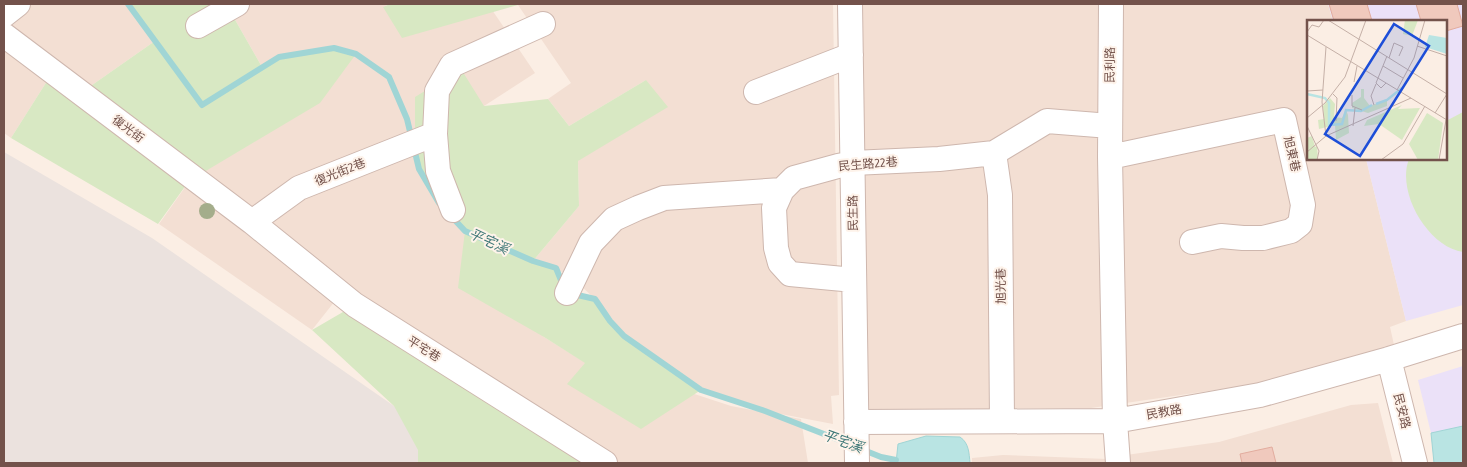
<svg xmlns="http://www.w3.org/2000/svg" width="1467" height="467" font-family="'Asap Condensed','Noto Sans TC',sans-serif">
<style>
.residential{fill:#f3dfd3}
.industrial{fill:#ebe2de}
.education{fill:#ebe1f8}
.green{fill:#d8e8c3}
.water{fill:#b9e4e3;stroke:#a0d5d5}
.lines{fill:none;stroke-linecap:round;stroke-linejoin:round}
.stream{stroke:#a0d5d5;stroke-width:6}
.building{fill:#f0c9bd;stroke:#e2ac9e}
.minor-casing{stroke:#ceb7ae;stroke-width:26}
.minor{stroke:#fff;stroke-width:24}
.tree{fill:#a4ad8b}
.labels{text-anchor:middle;stroke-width:4;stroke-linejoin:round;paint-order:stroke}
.street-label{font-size:12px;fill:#73524b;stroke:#fef3ea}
.water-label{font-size:14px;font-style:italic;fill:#3f7878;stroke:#fef3ea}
.inset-river{fill:none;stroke:#b9e4e3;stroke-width:2.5}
.inset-road{fill:none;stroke:#c5b0a7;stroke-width:1}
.view{fill:#1d4ed8;fill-opacity:0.15;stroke:#1d4ed8;stroke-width:2.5}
.inset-edge{fill:none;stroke:#73524b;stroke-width:2.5}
</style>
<rect width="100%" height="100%" fill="#fbeee4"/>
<!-- residential -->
<path class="residential" d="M4 4H128L155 41 75 97 49 78 11 138 4 133Z
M226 4H388L384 7 488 4 535 73 484 106 465 231 544 337 586 363 568 384 667 385 731 406 801 419 808 463H610L346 287 312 330 159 224 193 176 355 54 334 48 279 57 262 67Z
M519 4H833L839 395 831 396 833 424 765 411 701 390 624 336 610 321 595 299 578 283 556 268 533 261 579 206 578 161 646 80 569 126 548 99 571 83 518 5Z
M850 4H1328L1333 21H1308V159H1366L1406 321 1390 327 1394 345 1257 384 1091 408H1020L935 412 856 422Z
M1378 403 1393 463H1127L1126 455 1219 442 1351 405Z
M1003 455 1107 459V463H972V458Z"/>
<!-- industrial -->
<path class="industrial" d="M4 152 152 238 394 406 512 463H4Z"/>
<!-- education -->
<path class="education" d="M1328 4H1463V305L1406 321 1366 159H1446V21H1333Z
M1463 366V463H1434L1431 433 1418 380Z"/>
<!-- green -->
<path class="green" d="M128 4H226L262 67 279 57 334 48 356 54 320 103 189 181 158 224 11 138 49 78 75 97 155 41Z
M390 4H519L518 5 402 38 383 7Z
M461 69 484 106 548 99 569 126 646 80 668 107 578 161 579 206 533 261 556 268 567 293 595 299 610 321 624 336 701 390 641 429 567 384 585 363 544 337 458 288 465 231 441 207 419 169 415 146V97Z
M1463 112V252C1428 247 1396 192 1409 159H1446V121Z
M355 305 606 463H418V450L394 406 312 330Z"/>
<!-- water -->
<path class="water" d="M1463 426V463H1434L1431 433Z
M926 436 960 437C969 443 969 453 970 463H896L898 444Z"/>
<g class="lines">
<!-- stream -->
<path class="stream" d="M128 4 202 105 279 57 334 48 356 54 389 77 407 119 419 169 439 203
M451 216 465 231 533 261 556 268 563 285
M573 294 595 299 610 321 624 336 701 390 765 411 852 445
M861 449 881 457 896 460"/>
</g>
<!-- building -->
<path class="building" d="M1329 4H1367L1372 21H1334Z
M1416 4H1457L1463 26 1446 31V21H1421Z
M1272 447 1276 463H1242L1240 454Z"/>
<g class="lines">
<defs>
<path id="minor" d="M850 4 857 463
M1111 4 1110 157 1115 421 1118 463
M4 15 18 4
M198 26 237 4
M4 35 252 222 355 305 605 463
M756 92 851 55
M994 153 1000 195 1002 420
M1110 157 1284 120 1303 205 1300 224 1291 231 1263 238H1243L1221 236 1192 242
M453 210 438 171 435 134 437 91 452 65 543 24
M252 222 299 188 435 134
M854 280 790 274 780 263 776 248 774 208 782 190 794 178 838 166 853 163 939 159 994 153 1047 121 1110 126
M567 293 591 243 614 219 638 208 664 198 782 190
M1389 359 1415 463
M856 422 1115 421 1260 395 1389 359 1463 336"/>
</defs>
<!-- minor casing -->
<use href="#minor" class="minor-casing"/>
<!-- minor -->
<use href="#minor" class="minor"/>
</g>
<!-- trees -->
<circle class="tree" cx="207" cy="211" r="8"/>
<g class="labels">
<!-- street labels -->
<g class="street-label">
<text transform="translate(1110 65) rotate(-89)" y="4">民利路</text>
<text transform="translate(128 129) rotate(37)" y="4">復光街</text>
<text transform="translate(1292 154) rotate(77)" y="4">旭東巷</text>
<text transform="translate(868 164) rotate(-5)" y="4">民生路22巷</text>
<text transform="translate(340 172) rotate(-22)" y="4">復光街2巷</text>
<text transform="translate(853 213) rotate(-91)" y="4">民生路</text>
<text transform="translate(1001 286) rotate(-91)" y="4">旭光巷</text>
<text transform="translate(424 349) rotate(32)" y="4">平宅巷</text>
<text transform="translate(1402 411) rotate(76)" y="4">民安路</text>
<text transform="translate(1164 412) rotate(-10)" y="4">民教路</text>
</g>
<!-- water labels -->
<g class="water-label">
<text transform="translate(489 241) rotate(25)" y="5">平宅溪</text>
<text transform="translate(843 441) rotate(20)" y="5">平宅溪</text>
</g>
</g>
<!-- overview -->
<g transform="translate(1307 20)">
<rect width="140" height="140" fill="#fbeee4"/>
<path d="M98 0H111L105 16 96 14ZM54 69H57V78L63 86 80 80V86L61 93 45 88V83L54 77ZM23 78 28 84 27 97 35 98 39 90 41 95 42 113 29 120 28 105 12 109 11 100 17 99 16 86ZM95 85 91 89 113 88 95 120 72 104 57 106 60 100ZM120 93 136 103 131 140H111L102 124ZM5 116 8 127 10 126 11 140H0V118Z" fill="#d8e8c3"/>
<path d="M122 15 140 18V34L118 27Z" fill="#b9e4e3"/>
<path class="inset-river" d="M0 74 18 78 22 83V105L35 104 39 90 54 91 65 85M69 84 80 80 95 68"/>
<path class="inset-road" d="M21 0 140 74M0 12 5 5 12 7 17 0M0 15 140 100M110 26 140 36M19 27 15 82 19 116M82 38 87 23 96 27 92 36M76 46 96 58M47 62 50 46M79 63 74 68 69 63 80 36M90 70 107 38 118 0M0 71 16 70M26 74 30 78 29 101M45 75V86L55 90M67 85 64 76 69 64M128 93 140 74M0 98 18 83 38 57 59 0M0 106 12 131 10 140M46 106 48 88M0 132 19 116 104 78M74 140 96 124 118 86M132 140 139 100"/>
<path class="view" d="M87 4 122 26 53 136 18 114Z"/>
<rect width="140" height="140" class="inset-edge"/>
</g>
<!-- border -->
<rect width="1467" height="467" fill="none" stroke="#73524b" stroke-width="10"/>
</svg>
